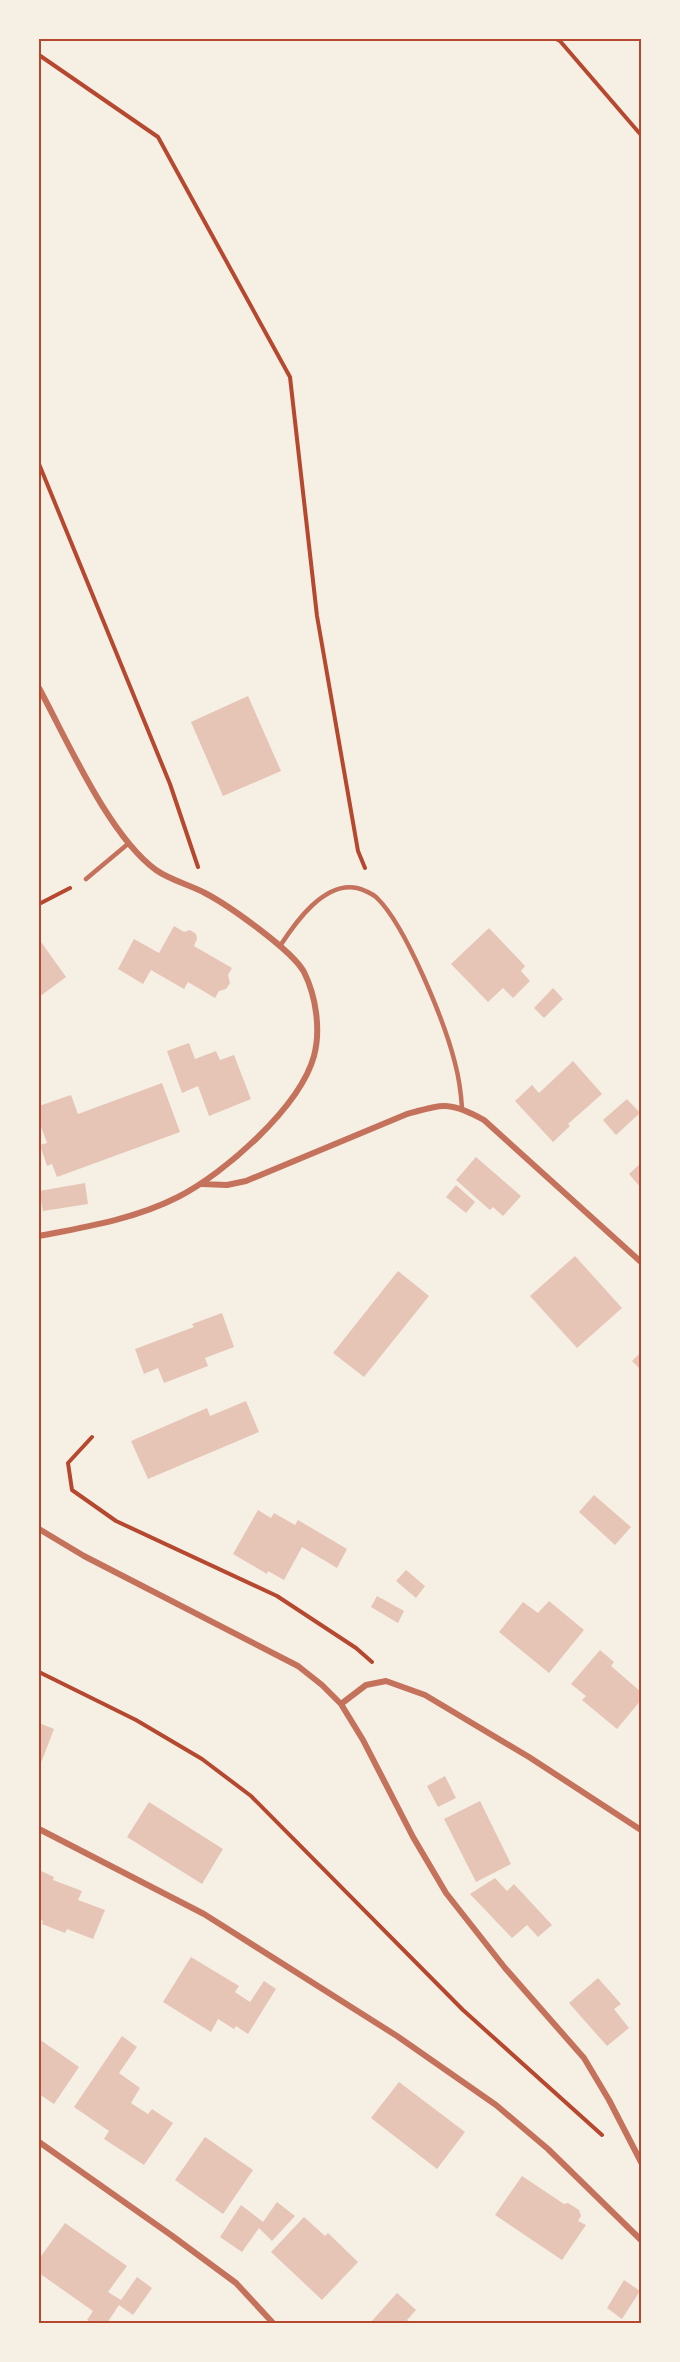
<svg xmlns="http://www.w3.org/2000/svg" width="680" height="2362" font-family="'Asap Condensed',sans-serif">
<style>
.building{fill:#e6c5b7}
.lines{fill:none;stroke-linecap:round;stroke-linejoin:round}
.path{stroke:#b5482f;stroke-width:4}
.service{stroke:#c5725c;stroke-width:4.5}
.minor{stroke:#c5725c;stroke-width:6}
.neatline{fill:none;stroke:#b5482f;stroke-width:2}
</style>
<rect width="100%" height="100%" fill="#f6efe4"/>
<!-- building -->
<path class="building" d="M248 696 281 771 223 796 191 722Z
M174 926 184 932 190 930 196 934 197 939 194 946 232 968 228 975 230 983 226 989 219 991 215 998 188 982 184 989 151 970 143 984 118 969 134 939 159 953Z
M489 928 525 966 521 971 530 981 513 998 503 988 488 1002 451 964Z
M39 939 66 977 39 997Z
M553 988 563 999 544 1018 534 1008Z
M189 1043 195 1059 216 1051 220 1060 234 1055 251 1099 209 1116 198 1086 182 1093 167 1051Z
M573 1061 602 1094 568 1124 570 1126 553 1142 515 1101 532 1085 539 1093Z
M162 1083 180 1132 57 1177 52 1164 47 1166 40 1145 47 1143 39 1121V1106L71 1095 78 1114Z
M627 1099 640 1113 616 1135 603 1120Z
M476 1157 521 1196 503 1216 493 1207 490 1210 456 1180Z
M641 1163V1188L629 1174Z
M85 1183 88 1204 43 1211 39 1191Z
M456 1185 475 1202 466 1213 446 1197Z
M575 1256 622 1308 577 1348 530 1296Z
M398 1271 429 1296 364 1377 333 1353Z
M222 1313 234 1347 205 1358 208 1366 164 1383 158 1368 144 1374 135 1349 194 1327 192 1324Z
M641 1352V1370L632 1361Z
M246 1401 259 1432 148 1479 131 1441 207 1408 210 1416Z
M594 1495 631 1527 615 1545 579 1512Z
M258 1510 271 1518 274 1513 295 1525 298 1520 347 1549 337 1568 302 1547 284 1580 268 1571 267 1574 233 1554Z
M406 1570 425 1586 416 1598 396 1581Z
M377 1596 404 1611 398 1623 371 1607Z
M549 1601 584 1630 549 1673 499 1632 523 1602 538 1613Z
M600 1650 614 1662 611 1666 641 1692V1700L617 1729 582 1700 586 1696 571 1684Z
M39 1723 54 1729 39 1768Z
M445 1776 456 1798 438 1807 427 1786Z
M480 1801 511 1864 476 1882 444 1819Z
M149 1802 223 1849 202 1884 127 1837Z
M39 1870 54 1877 53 1880 82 1891 78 1900 105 1910 93 1939 67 1929 65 1933 42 1924 43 1921 39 1919Z
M495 1878 507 1891 514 1884 552 1925 538 1937 527 1925 512 1938 470 1894Z
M191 1957 239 1986 235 1992 250 2002 264 1981 276 1989 248 2034 236 2026 234 2029 218 2019 211 2032 163 2002Z
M598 1978 621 2004 614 2009 629 2028 607 2046 569 2003Z
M122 2036 137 2047 119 2073 140 2088 131 2103 148 2114 152 2109 173 2123 144 2165 104 2139 109 2131 74 2107Z
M39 2039 79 2067 54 2104 39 2094Z
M399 2082 465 2132 437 2169 371 2118Z
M205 2137 253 2170 223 2214 175 2180Z
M522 2176 564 2204 568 2203 579 2210 581 2216 578 2221 586 2225 562 2260 495 2215Z
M277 2202 295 2216 272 2241 259 2228 242 2252 220 2237 241 2205 263 2222Z
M304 2217 325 2236 328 2233 358 2262 322 2300 271 2252Z
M65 2223 127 2266 108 2292 121 2300 137 2277 152 2288 133 2315 119 2305 107 2323H92L87 2320 93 2311 39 2273V2259Z
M624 2280 640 2291 622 2319 607 2308Z
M397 2293 416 2310 407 2320 411 2323H370Z"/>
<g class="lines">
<!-- path -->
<path class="path" d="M556 39 560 41 641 135
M39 55 158 137 290 377 317 616 358 851 365 868
M39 464 170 784 198 867
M39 904 70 888
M92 1437 68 1463 72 1490 116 1521 277 1596 356 1648 372 1662
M39 1672 136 1720 202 1759 251 1796 463 2010 602 2135"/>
<!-- service -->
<path class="service" d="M86 879 129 843
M280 946C295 923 324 881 357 888 362 889 373 894 377 898 406 926 445 1023 455 1063 459 1078 461 1093 462 1108"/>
<!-- minor -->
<path class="minor" d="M39 688C67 740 109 836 156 870 170 880 190 885 205 893 228 905 292 950 304 972 316 996 321 1030 314 1056 300 1107 224 1174 178 1197 135 1219 86 1227 39 1236
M202 1184 227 1185 246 1181 407 1114C444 1104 450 1101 484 1120L641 1262
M39 1529 84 1556 298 1666 322 1685 341 1704 363 1740 413 1837 446 1893 505 1968 584 2058 609 2100 641 2162
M341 1704 366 1685 386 1681 425 1695 529 1757 641 1830
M39 1829 204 1914 397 2036 496 2105 548 2149 641 2240
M39 2142 171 2235 236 2283 273 2323"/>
</g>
<!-- border -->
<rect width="680" height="2362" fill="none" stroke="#f6efe4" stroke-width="81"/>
<rect x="40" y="40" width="600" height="2282" class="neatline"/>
</svg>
